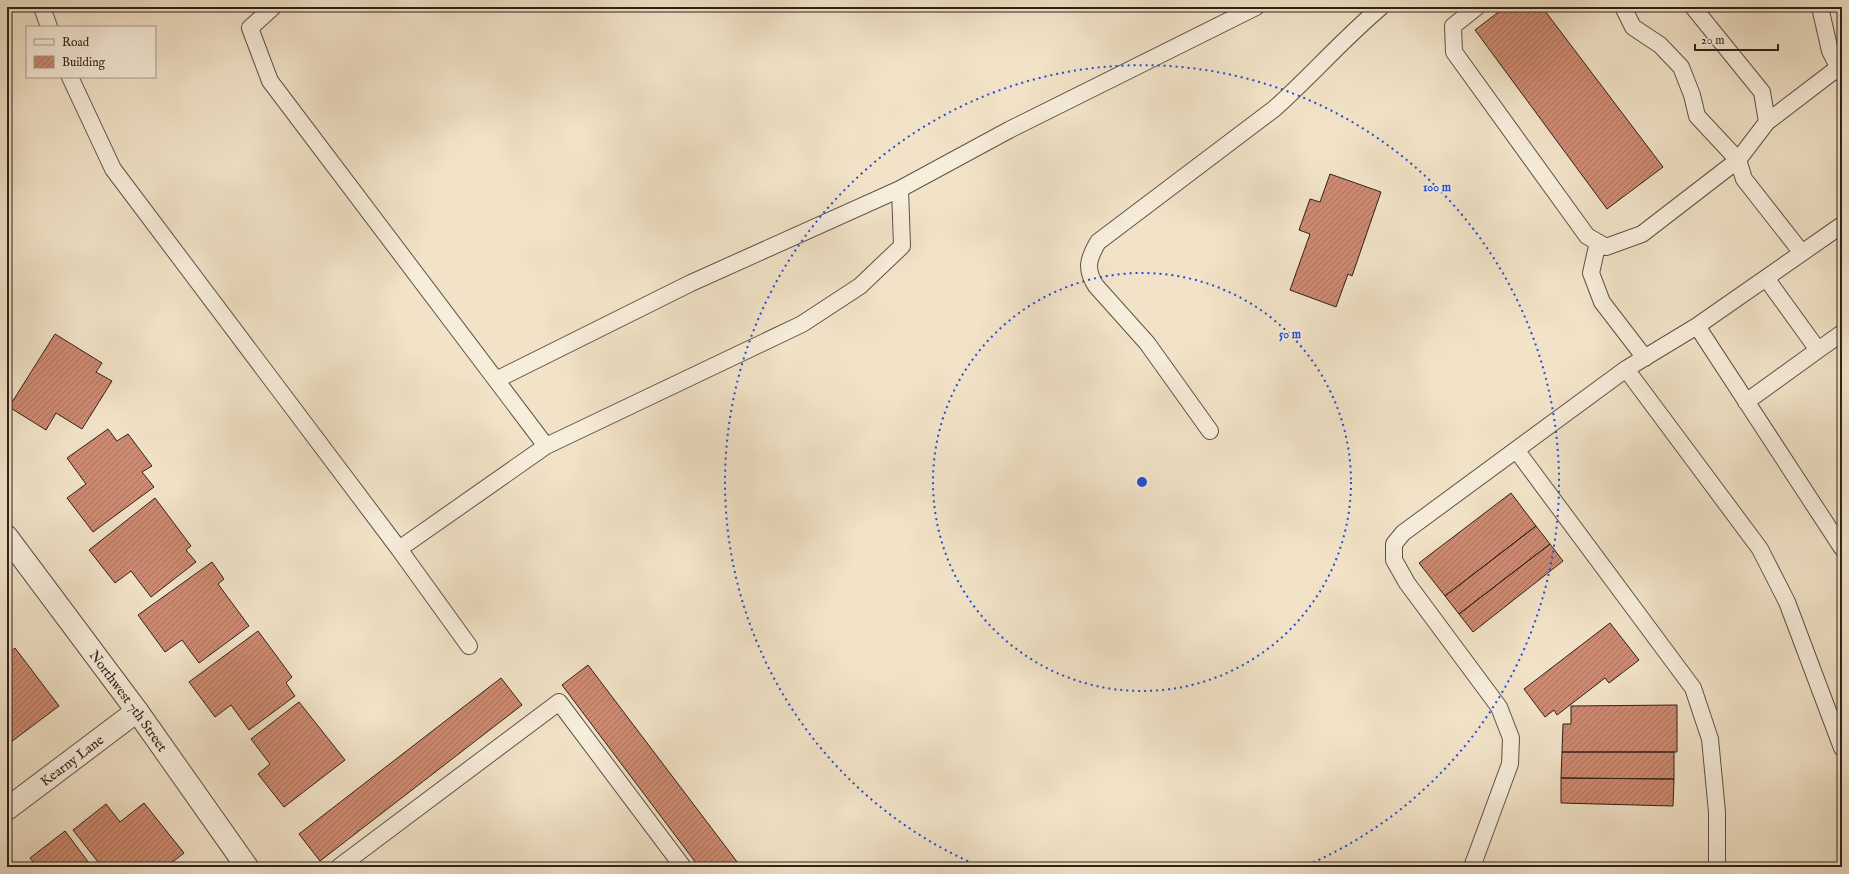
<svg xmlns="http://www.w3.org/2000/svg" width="1849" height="874" font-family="'IM FELL English',serif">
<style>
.building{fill:url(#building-hatch);stroke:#2e211a}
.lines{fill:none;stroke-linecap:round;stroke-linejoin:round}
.lane-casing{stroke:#5f5246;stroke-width:18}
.street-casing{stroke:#5f5246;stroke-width:24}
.lane{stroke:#f7eddb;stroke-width:16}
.street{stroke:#f7eddb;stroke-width:22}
.ring{fill:none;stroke:#1d4ed8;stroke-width:2;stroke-dasharray:2 4}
.labels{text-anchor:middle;stroke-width:3;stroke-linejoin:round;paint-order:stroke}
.street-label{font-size:14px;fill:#2e211a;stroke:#f7eddb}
.centre{fill:#1d4ed8;stroke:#f7eddb;stroke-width:2}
.ring-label{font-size:12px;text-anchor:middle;font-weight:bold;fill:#1d4ed8;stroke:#f7eddb;stroke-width:3;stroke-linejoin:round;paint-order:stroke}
</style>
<defs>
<pattern id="building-hatch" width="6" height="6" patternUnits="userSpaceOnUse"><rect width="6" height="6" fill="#cd8b73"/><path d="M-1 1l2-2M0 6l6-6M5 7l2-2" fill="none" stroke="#a7715e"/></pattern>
</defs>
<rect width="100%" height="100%" fill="#f2e3c8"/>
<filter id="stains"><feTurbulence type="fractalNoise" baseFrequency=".005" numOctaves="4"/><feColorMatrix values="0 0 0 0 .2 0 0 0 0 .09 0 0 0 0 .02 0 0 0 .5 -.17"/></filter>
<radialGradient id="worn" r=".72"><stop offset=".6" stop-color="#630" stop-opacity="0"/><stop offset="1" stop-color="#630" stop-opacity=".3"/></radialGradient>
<!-- building -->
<path class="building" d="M1505 7H1542L1663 167 1607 209 1475 30Z
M1717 7H1728L1721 12Z
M1330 174 1381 192 1352 276 1348 274 1336 307 1290 290 1310 234 1299 230 1310 199 1320 202Z
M55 334 102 363 96 372 112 381 82 429 56 413 46 430 9 407Z
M108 429 117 441 128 434 152 466 142 472 154 487 93 532 67 498 86 484 67 458Z
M1511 493 1536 526 1445 596 1419 563Z
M155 498 191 546 186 550 196 562 151 597 131 571 115 583 89 550Z
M1536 526 1550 544 1459 614 1445 596Z
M1550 544 1563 561 1473 632 1459 614Z
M212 562 224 579 218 584 249 626 199 663 182 640 165 652 138 615Z
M1610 623 1639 660 1609 683 1605 678 1557 715 1554 710 1545 717 1524 689Z
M258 631 292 677 286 683 295 696 249 730 231 705 215 717 189 682Z
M15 648 59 706 7 745V654Z
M588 665 741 867H699L562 685Z
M501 678 522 705 320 861 299 834Z
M299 702 345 760 284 807 258 774 270 764 251 739Z
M1677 705V752H1562L1563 724H1571V706Z
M1562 752H1674V779L1561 778Z
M1561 778 1674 779 1673 806 1561 803Z
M144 803 184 853 166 867H102L73 830 106 804 120 822Z
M65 831 92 867H37L30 858Z"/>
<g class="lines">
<defs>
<path id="lane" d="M42 7 49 27
M273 7 250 28 270 81 546 446 802 324 860 286 902 246 900 189
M1477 7 1453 26 1454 52 1587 236 1606 247 1642 234 1738 160 1697 116 1692 95 1681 67 1660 45 1633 27 1623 7
M1693 7 1762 92 1767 122 1738 160 1744 179 1802 253
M1820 7 1830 51 1842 74
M70 77 113 169 399 549 546 446
M1767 122 1839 67
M1598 242 1591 273 1602 302 1645 358
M1697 326 1842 548
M1818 350 1842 333
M1626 369 1760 549 1787 602 1842 748
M496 380 691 283 900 189 1009 130 1256 7
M1746 402 1818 350 1766 278
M1210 431 1147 343 1096 286C1085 269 1088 259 1098 242L1274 109C1311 76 1343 39 1381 7
M1517 451 1693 688 1710 739 1717 812V867
M399 549 469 646
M339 867 559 702 683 867
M1472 867 1510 764 1511 738 1499 707 1407 583 1394 560V544L1403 533 1626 369 1697 326 1842 225"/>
<g id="street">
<path id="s1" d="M7 537 137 711 247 867"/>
<path id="s2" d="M7 809 137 711"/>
</g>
</defs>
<!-- lane casing -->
<use href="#lane" class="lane-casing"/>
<!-- street casing -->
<use href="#street" class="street-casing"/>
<!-- lane -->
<use href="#lane" class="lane"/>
<!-- street -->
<use href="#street" class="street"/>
</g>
<!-- distance rings -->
<g class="ring">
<circle cx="1142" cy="482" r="209"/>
<path d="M979 866A417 417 0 1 1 1305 866"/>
</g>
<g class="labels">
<!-- street labels -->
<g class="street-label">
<text dy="5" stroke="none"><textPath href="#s1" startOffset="204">Northwest 7th Street</textPath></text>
<text dy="5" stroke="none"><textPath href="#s2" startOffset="81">Kearny Lane</textPath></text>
</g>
</g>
<circle cx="1142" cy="482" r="6" class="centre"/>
<g class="ring-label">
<text x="1437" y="191">100 m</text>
<text x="1290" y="338">50 m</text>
</g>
<!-- margin -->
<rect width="1849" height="874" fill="none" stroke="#f2e3c8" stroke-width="24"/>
<rect x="8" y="8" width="1833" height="858" fill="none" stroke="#2e211a" stroke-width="2"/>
<rect x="12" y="12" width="1825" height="850" fill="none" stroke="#2e211a"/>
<!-- legend -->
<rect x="26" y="26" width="130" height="52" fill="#f7eddb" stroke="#a79b8e"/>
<rect x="34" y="39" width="20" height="6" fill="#f7eddb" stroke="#a79b8e"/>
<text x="62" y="46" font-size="12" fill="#2e211a">Road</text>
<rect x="34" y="56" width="20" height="12" fill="url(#building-hatch)" stroke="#a79b8e"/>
<text x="62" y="66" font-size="12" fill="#2e211a">Building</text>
<!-- scale -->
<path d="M1695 44v6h83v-6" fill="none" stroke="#2e211a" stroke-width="2"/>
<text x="1701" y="44" font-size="12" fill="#2e211a" stroke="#f7eddb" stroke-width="3" paint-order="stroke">20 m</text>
<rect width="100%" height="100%" filter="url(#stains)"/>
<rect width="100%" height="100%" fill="url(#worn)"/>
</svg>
